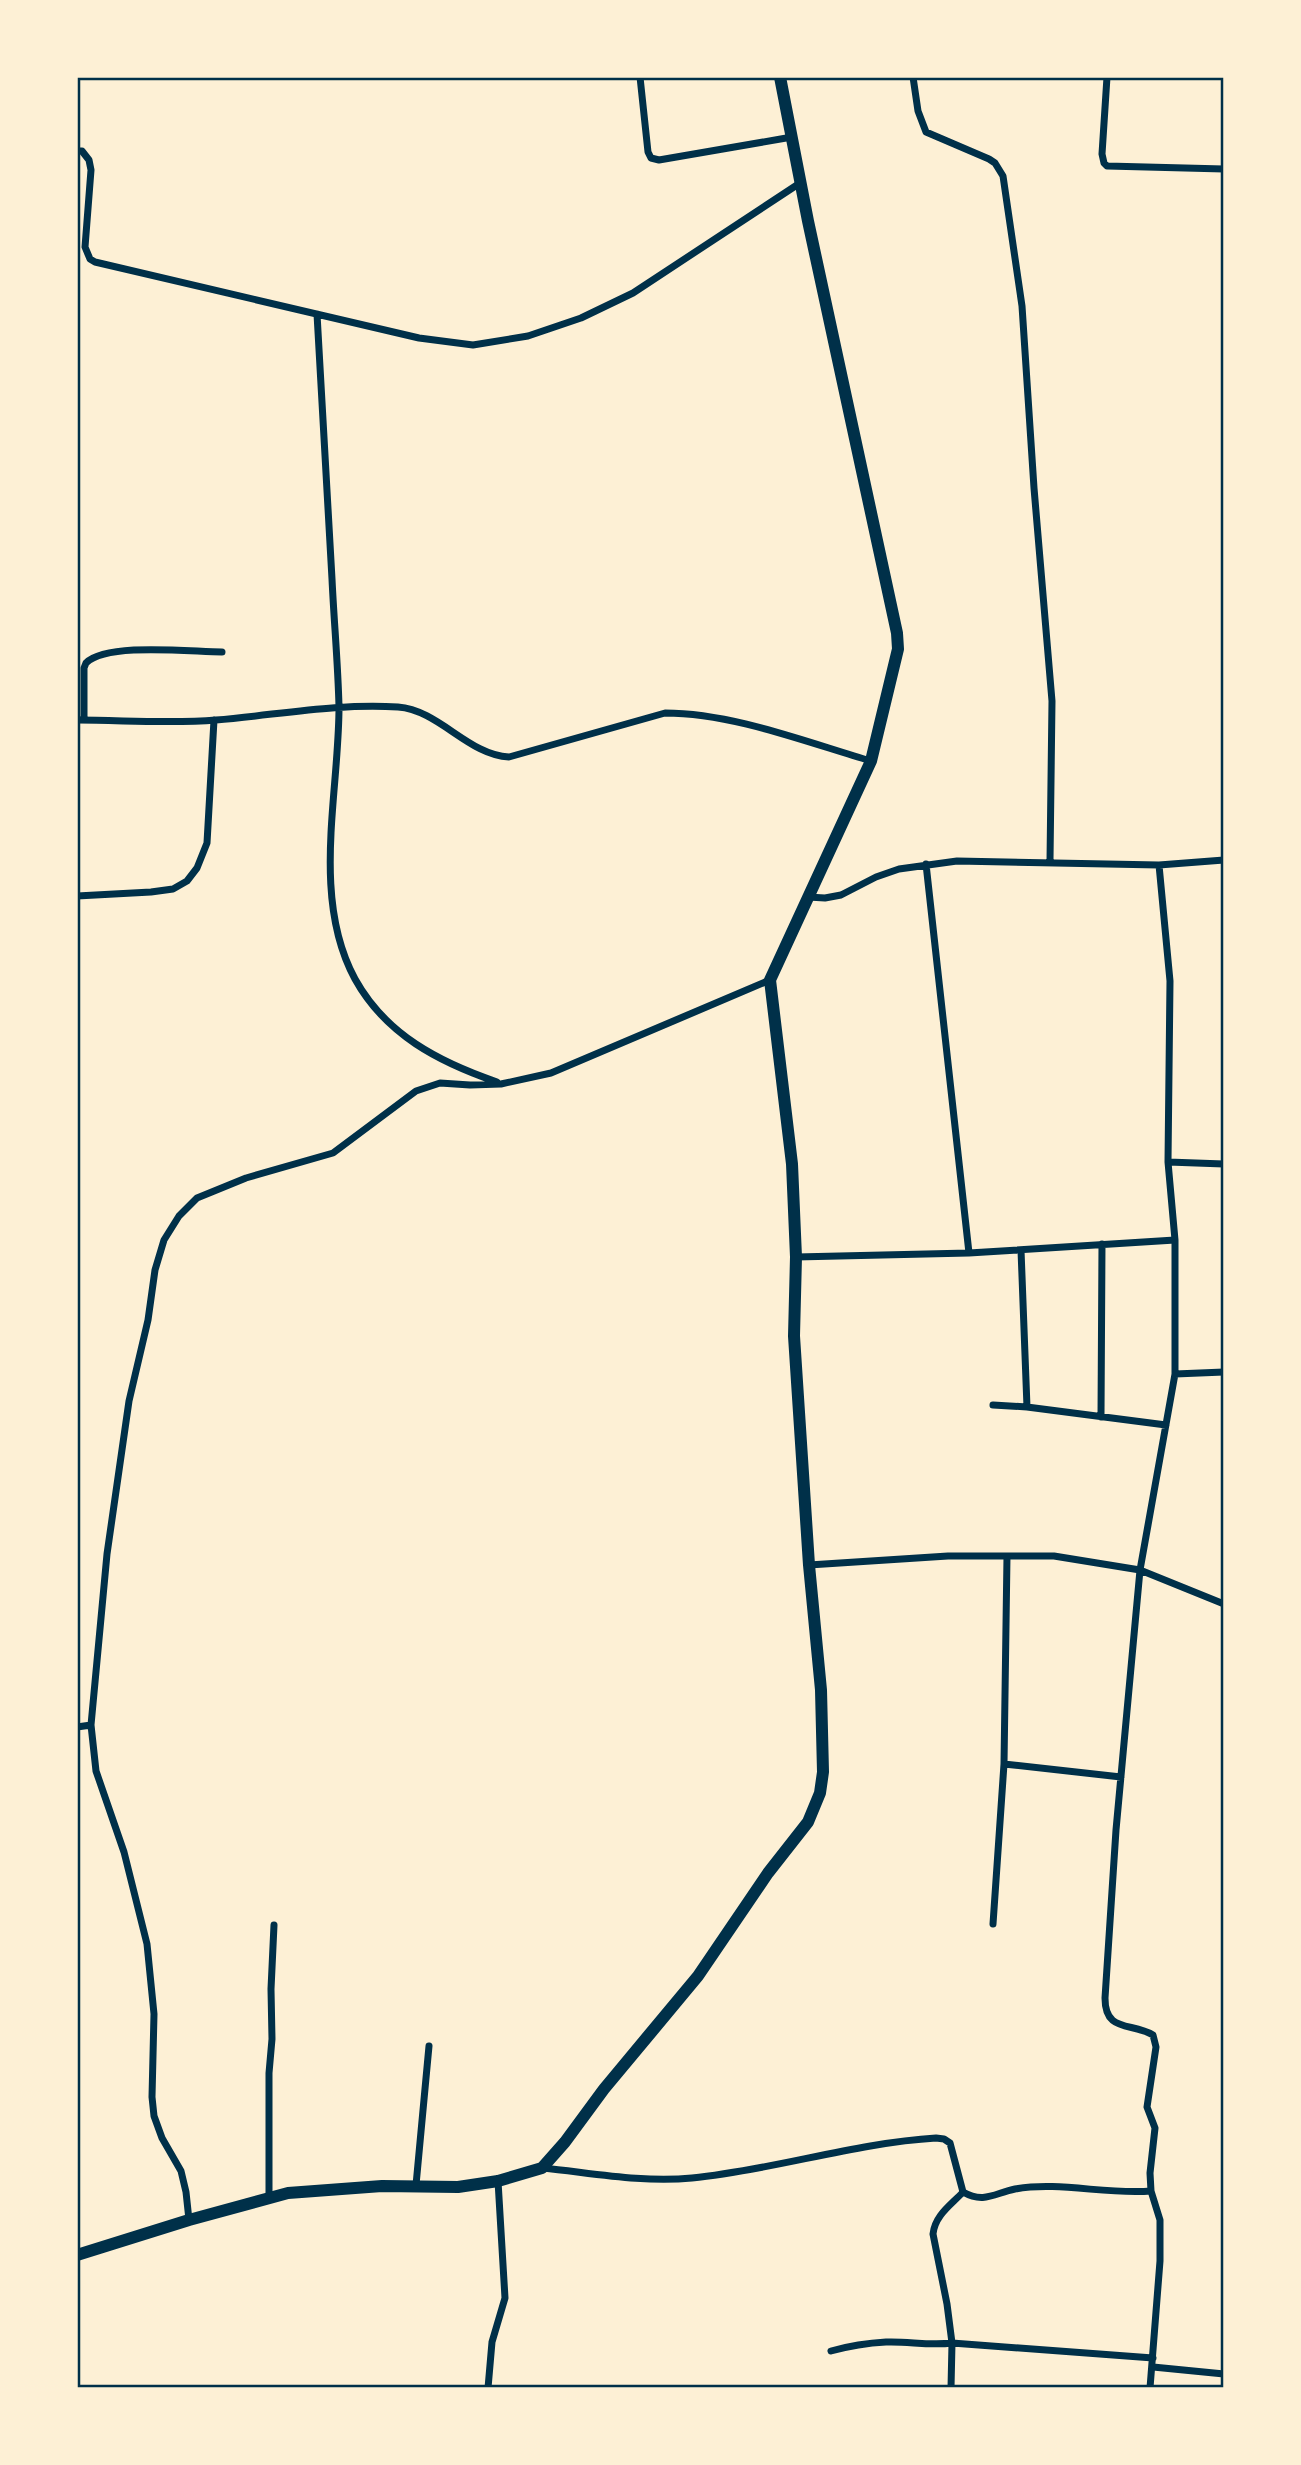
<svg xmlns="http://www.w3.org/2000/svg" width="1301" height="2465" font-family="Rubik,sans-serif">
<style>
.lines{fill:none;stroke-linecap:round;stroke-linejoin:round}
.minor{stroke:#003049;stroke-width:7}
.tertiary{stroke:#003049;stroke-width:12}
.neatline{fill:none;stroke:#003049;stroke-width:2.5}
</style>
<rect width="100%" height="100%" fill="#fdf0d5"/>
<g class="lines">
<!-- minor -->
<path class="minor" d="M640 77 648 152 651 158 659 160 792 137
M913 77 918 111 926 132 989 159 995 163 1003 176 1022 306 1034 488 1052 701 1050 861
M1107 77 1102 154 1104 163 1107 166 1224 169
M77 151H82L89 160 91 170 85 247 90 259 95 262 419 338 473 345 528 336 581 318 633 293 800 183
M317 314C322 402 327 491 332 579 334 622 338 664 339 707 339 794 311 898 355 979 386 1035 439 1062 497 1082
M77 720C123 720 170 724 216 720 277 715 337 703 398 707 439 710 468 755 509 757L665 713C732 713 806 742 871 761
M84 720V668L86 663C107 642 192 652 222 652
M926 864 969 1253
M1159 865 1170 981 1168 1162 1175 1240
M77 896 151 892 173 889 187 881 197 868 207 843 214 720
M808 897 825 898 841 895 876 877 899 869 957 861 1159 865 1224 860
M1168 1162 1224 1164
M1021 1250 1027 1407
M796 1257 969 1253 1175 1240V1374L1140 1570 1116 1830 1105 1998C1105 2033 1131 2022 1153 2035L1156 2047 1147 2107 1155 2128 1150 2173 1151 2191 1160 2220V2261L1150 2388
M1175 1374 1224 1372
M993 1405 1027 1407 1166 1425
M1101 1417 1102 1244
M809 1565 948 1556H1054L1140 1570 1224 1604
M77 1727 91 1725
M1004 1764 1121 1777
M993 1924 1004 1764 1007 1556
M543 2168C592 2173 643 2183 692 2178 774 2170 854 2143 936 2138L944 2139 950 2143 963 2192C984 2204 995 2193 1015 2189 1060 2181 1106 2195 1151 2191
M416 2185 429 2046
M269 2197V2073L272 2039 271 1989 274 1925
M189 2220 186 2192 181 2171 162 2138 154 2116 152 2097 154 2014 147 1944 124 1852 96 1771 91 1725 107 1554 129 1401 148 1320 155 1270 164 1240 179 1216 197 1198 246 1178 333 1153 416 1091 440 1083 470 1085 501 1084 551 1073 770 980
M831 2351C849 2346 867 2343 886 2342 908 2341 929 2346 952 2343L947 2304 933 2234C935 2215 951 2205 963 2192
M1153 2367 1224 2374
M488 2388 492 2342 505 2298 498 2181
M951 2388 952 2343 1153 2358"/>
<!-- tertiary -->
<path class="tertiary" d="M77 2255 189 2220 288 2193 382 2186 458 2187 498 2181 542 2168 565 2142 604 2089 698 1976 768 1873 808 1822 820 1793 823 1772 821 1690 809 1565 794 1336 796 1257 792 1164 770 980 871 761 898 649 897 633 808 221 780 77"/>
</g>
<!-- border -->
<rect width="1301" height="2465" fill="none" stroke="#fdf0d5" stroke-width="158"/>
<rect x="79" y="79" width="1143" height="2307" class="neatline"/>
</svg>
